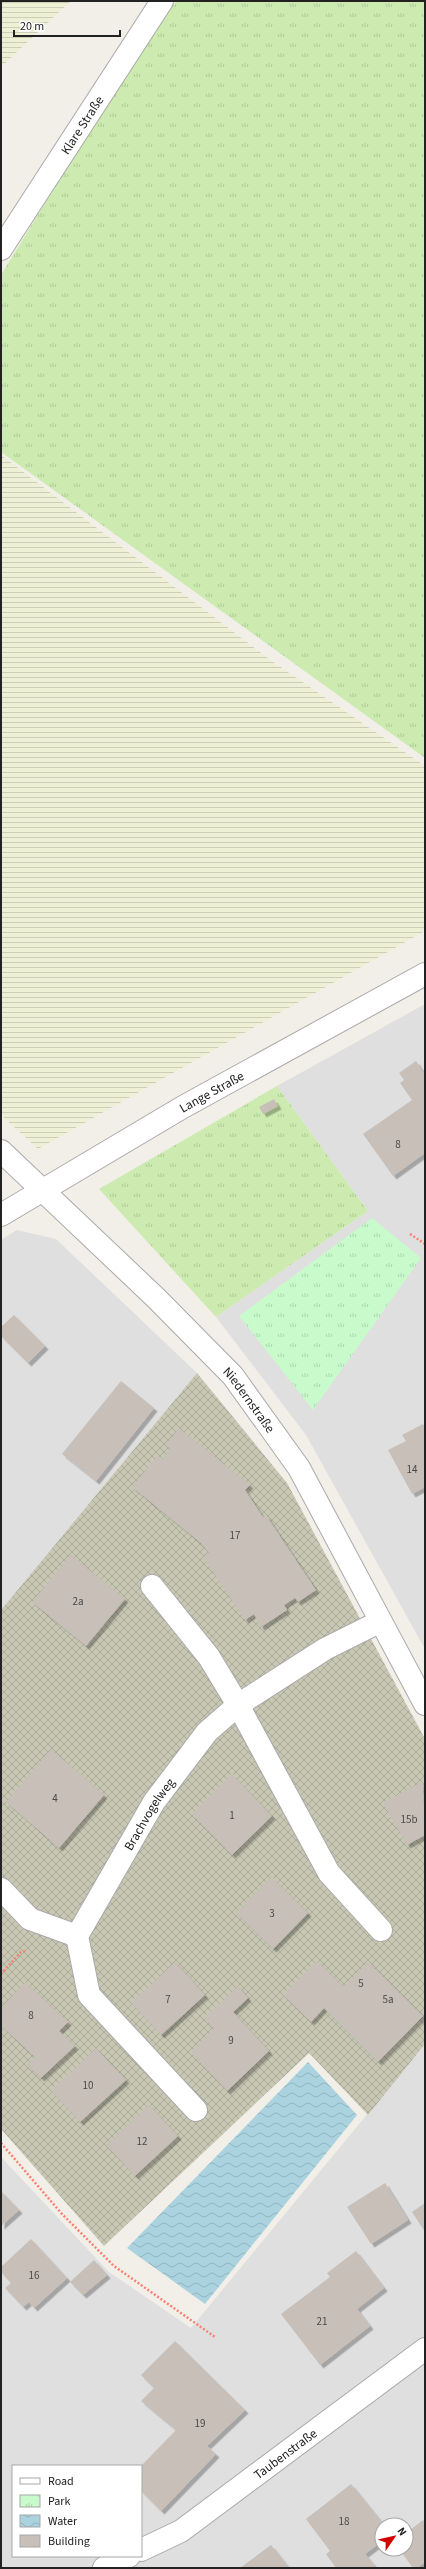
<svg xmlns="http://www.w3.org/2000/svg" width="426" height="2569" font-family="'Source Sans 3',sans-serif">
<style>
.residential{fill:#e0dfdf;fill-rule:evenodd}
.construction{fill:url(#construction-cross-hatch)}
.farmland{fill:url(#farmland-rules)}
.grass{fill:url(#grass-tufts)}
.park{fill:url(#park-tufts)}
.water{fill:url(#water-waves)}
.building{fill:#c7bfb8;filter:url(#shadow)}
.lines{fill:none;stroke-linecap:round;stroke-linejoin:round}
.street-casing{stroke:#a9a9a9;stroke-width:24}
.path{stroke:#fa8072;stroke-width:2.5;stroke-dasharray:2 2;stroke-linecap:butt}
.street{stroke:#fff;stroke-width:22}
.labels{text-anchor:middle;stroke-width:4;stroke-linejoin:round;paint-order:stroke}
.number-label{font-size:11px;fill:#4b4948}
.street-label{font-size:13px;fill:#222;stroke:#fff}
</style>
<defs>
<pattern id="construction-cross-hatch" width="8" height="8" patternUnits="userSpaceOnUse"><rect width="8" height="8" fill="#c7c7b4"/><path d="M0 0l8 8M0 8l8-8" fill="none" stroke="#abab9a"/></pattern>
<pattern id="farmland-rules" width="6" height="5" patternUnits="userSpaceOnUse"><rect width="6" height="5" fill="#eef0d5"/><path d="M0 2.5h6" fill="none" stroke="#ccceb7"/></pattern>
<pattern id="grass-tufts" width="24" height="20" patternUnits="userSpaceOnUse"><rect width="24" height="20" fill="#cdebb0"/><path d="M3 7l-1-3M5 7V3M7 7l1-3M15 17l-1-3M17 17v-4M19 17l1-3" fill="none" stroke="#b0c997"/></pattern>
<pattern id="park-tufts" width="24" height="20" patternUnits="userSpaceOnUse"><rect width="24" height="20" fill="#c8facc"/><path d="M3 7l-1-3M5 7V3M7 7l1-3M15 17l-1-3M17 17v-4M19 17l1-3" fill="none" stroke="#acd6af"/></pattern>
<pattern id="water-waves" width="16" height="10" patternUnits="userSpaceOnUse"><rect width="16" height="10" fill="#aad3df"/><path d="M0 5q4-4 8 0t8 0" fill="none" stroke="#92b5bf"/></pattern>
<filter id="shadow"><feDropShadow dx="3.5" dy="3.5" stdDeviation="0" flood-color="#0004"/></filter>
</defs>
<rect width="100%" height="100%" fill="#f2efe9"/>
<!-- residential -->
<path class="residential" d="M425 1004V1649L306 1435 216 1317 368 1211 277 1086Z
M17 1230 56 1239 197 1373 1 1610V1240Z
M425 2044V2568H1V2157L109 2272 191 2328ZM13 2466H141V2556H13ZM382 2525H406V2549H382Z"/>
<!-- construction -->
<path class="construction" d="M197 1373 287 1483 425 1739V2044L368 2115 309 2053 104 2246 1 2129V1610Z"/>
<!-- farmland -->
<path class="farmland" d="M1 1H71L1 67Z
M1 455 269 659 425 766V931L38 1149 1 1115Z"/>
<!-- grass -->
<path class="grass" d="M176 1H425V758L1 452V275L93 125Z
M277 1086 368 1211 216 1317 99 1189Z"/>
<!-- park -->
<path class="park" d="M372 1218 421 1258 313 1410 239 1316Z"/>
<!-- water -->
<path class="water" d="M308 2062 357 2115 205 2304 127 2248Z"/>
<!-- building -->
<path class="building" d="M416 1061 425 1075V1153L393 1176 363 1134 412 1100 400 1083 404 1080 399 1073Z
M274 1099 278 1106 263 1114 259 1107Z
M14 1315 45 1346 28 1363 1 1336V1327Z
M121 1381 154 1408 96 1481 62 1454Z
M423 1424 425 1428V1487L412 1494 388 1450 406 1441 402 1435Z
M179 1428 250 1485 245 1490 263 1517 266 1515 316 1590 298 1602 295 1598 284 1605 287 1610 261 1627 254 1614 245 1620 203 1557 209 1553 202 1544 132 1487 157 1456 162 1459 170 1449 166 1445Z
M71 1555 125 1599 86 1646 32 1602Z
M51 1749 104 1795 59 1848 6 1802Z
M232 1774 272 1816 232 1855 192 1814Z
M423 1781 425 1835 407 1845 383 1803Z
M271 1877 308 1913 273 1949 236 1913Z
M317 1961 344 1987 368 1962 423 2016 378 2062 324 2008 311 2022 283 1995Z
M175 1962 205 1995 161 2035 131 2003Z
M25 1982 68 2022 59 2031 75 2046 41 2078 27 2065 35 2057 1 2026V2008Z
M238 1986 248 1998 233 2012 269 2051 227 2091 191 2052 214 2029 204 2018Z
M96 2048 126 2080 80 2122 51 2091Z
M149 2105 178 2136 135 2176 106 2145Z
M385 2183 408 2220 371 2244 347 2207Z
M1 2191 19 2210 1 2226Z
M425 2203V2232L412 2212Z
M31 2239 67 2278 34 2308 29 2302 23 2307 5 2288 11 2283 1 2272V2267Z
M356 2251 384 2288 357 2309 370 2326 320 2365 281 2314 330 2277 327 2273Z
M94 2260 107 2275 83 2295 70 2282Z
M175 2341 245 2410 207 2446 216 2454 161 2511 141 2491V2466L176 2430 141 2401 154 2388 141 2375Z
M351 2484 384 2525H382V2541L365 2554 375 2566 373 2568H336L326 2554 330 2551 306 2519Z
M423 2520 425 2523V2562L417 2568H413L399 2549H406V2533Z
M271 2545 289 2568H240Z"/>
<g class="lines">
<defs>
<g id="street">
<path id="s1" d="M1 249 162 1"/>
<path id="s2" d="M1 1151 156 1298 233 1376 299 1468 425 1704"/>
<path id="s3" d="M1 1215 183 1107 425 974"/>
<path d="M152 1586 209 1657 238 1705 329 1873 381 1930"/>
<path d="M1 1889 30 1919 77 1936"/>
<path id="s4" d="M196 2110 89 1995 77 1936 154 1802 207 1732 238 1705 325 1649 379 1622"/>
<path id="s5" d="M141 2550 181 2531 425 2349"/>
<path d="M104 2568 129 2556"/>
</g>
</defs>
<!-- street casing -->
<use href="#street" class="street-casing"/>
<!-- path -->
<path class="path" d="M410 1234 425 1244
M1 1974 21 1952 27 1951
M1 2143 62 2214 114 2266 215 2337"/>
<!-- street -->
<use href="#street" class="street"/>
</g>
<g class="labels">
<!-- number labels -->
<g class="number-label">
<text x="398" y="1148">8</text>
<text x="412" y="1473">14</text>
<text x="235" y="1539">17</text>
<text x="78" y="1605">2a</text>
<text x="55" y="1802">4</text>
<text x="232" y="1819">1</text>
<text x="409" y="1823">15b</text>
<text x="272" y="1917">3</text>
<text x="361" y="1987">5</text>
<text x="168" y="2003">7</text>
<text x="388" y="2003">5a</text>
<text x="31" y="2019">8</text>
<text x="231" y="2044">9</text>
<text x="88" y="2089">10</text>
<text x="142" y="2145">12</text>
<text x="34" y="2279">16</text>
<text x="322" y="2325">21</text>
<text x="200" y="2427">19</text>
<text x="344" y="2525">18</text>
</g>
<!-- street labels -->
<g class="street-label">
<text dy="5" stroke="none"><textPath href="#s1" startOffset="148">Klare Straße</textPath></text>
<text dy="5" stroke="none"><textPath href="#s3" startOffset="244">Lange Straße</textPath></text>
<text dy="5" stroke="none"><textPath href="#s2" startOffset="352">Niedernstraße</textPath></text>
<text dy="5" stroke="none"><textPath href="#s4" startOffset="359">Brachvogelweg</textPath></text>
<text dy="5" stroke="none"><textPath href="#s5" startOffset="174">Taubenstraße</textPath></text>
</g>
</g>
<!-- border -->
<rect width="426" height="2569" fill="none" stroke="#222222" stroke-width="4"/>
<!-- legend -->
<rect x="12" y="2465" width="130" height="92" fill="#ffffff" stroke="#a7a7a7"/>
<rect x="20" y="2478" width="20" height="6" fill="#ffffff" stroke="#a7a7a7"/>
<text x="48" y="2485" font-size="12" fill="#222222">Road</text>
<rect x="20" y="2495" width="20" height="12" fill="url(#park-tufts)" stroke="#a7a7a7"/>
<text x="48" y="2505" font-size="12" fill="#222222">Park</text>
<rect x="20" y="2515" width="20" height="12" fill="url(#water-waves)" stroke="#a7a7a7"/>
<text x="48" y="2525" font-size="12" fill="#222222">Water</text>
<rect x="20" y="2535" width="20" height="12" fill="#c7bfb8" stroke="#a7a7a7"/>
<text x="48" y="2545" font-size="12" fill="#222222">Building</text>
<!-- north arrow -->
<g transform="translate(394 2537) rotate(56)"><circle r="19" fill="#ffffff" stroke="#a7a7a7"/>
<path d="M0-3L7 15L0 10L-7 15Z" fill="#d40000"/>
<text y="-6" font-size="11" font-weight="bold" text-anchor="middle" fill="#222222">N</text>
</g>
<!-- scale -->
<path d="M14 30v6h106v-6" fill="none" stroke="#222222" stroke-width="2"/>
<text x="20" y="30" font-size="12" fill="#222222" stroke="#ffffff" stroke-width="3" paint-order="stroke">20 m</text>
</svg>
